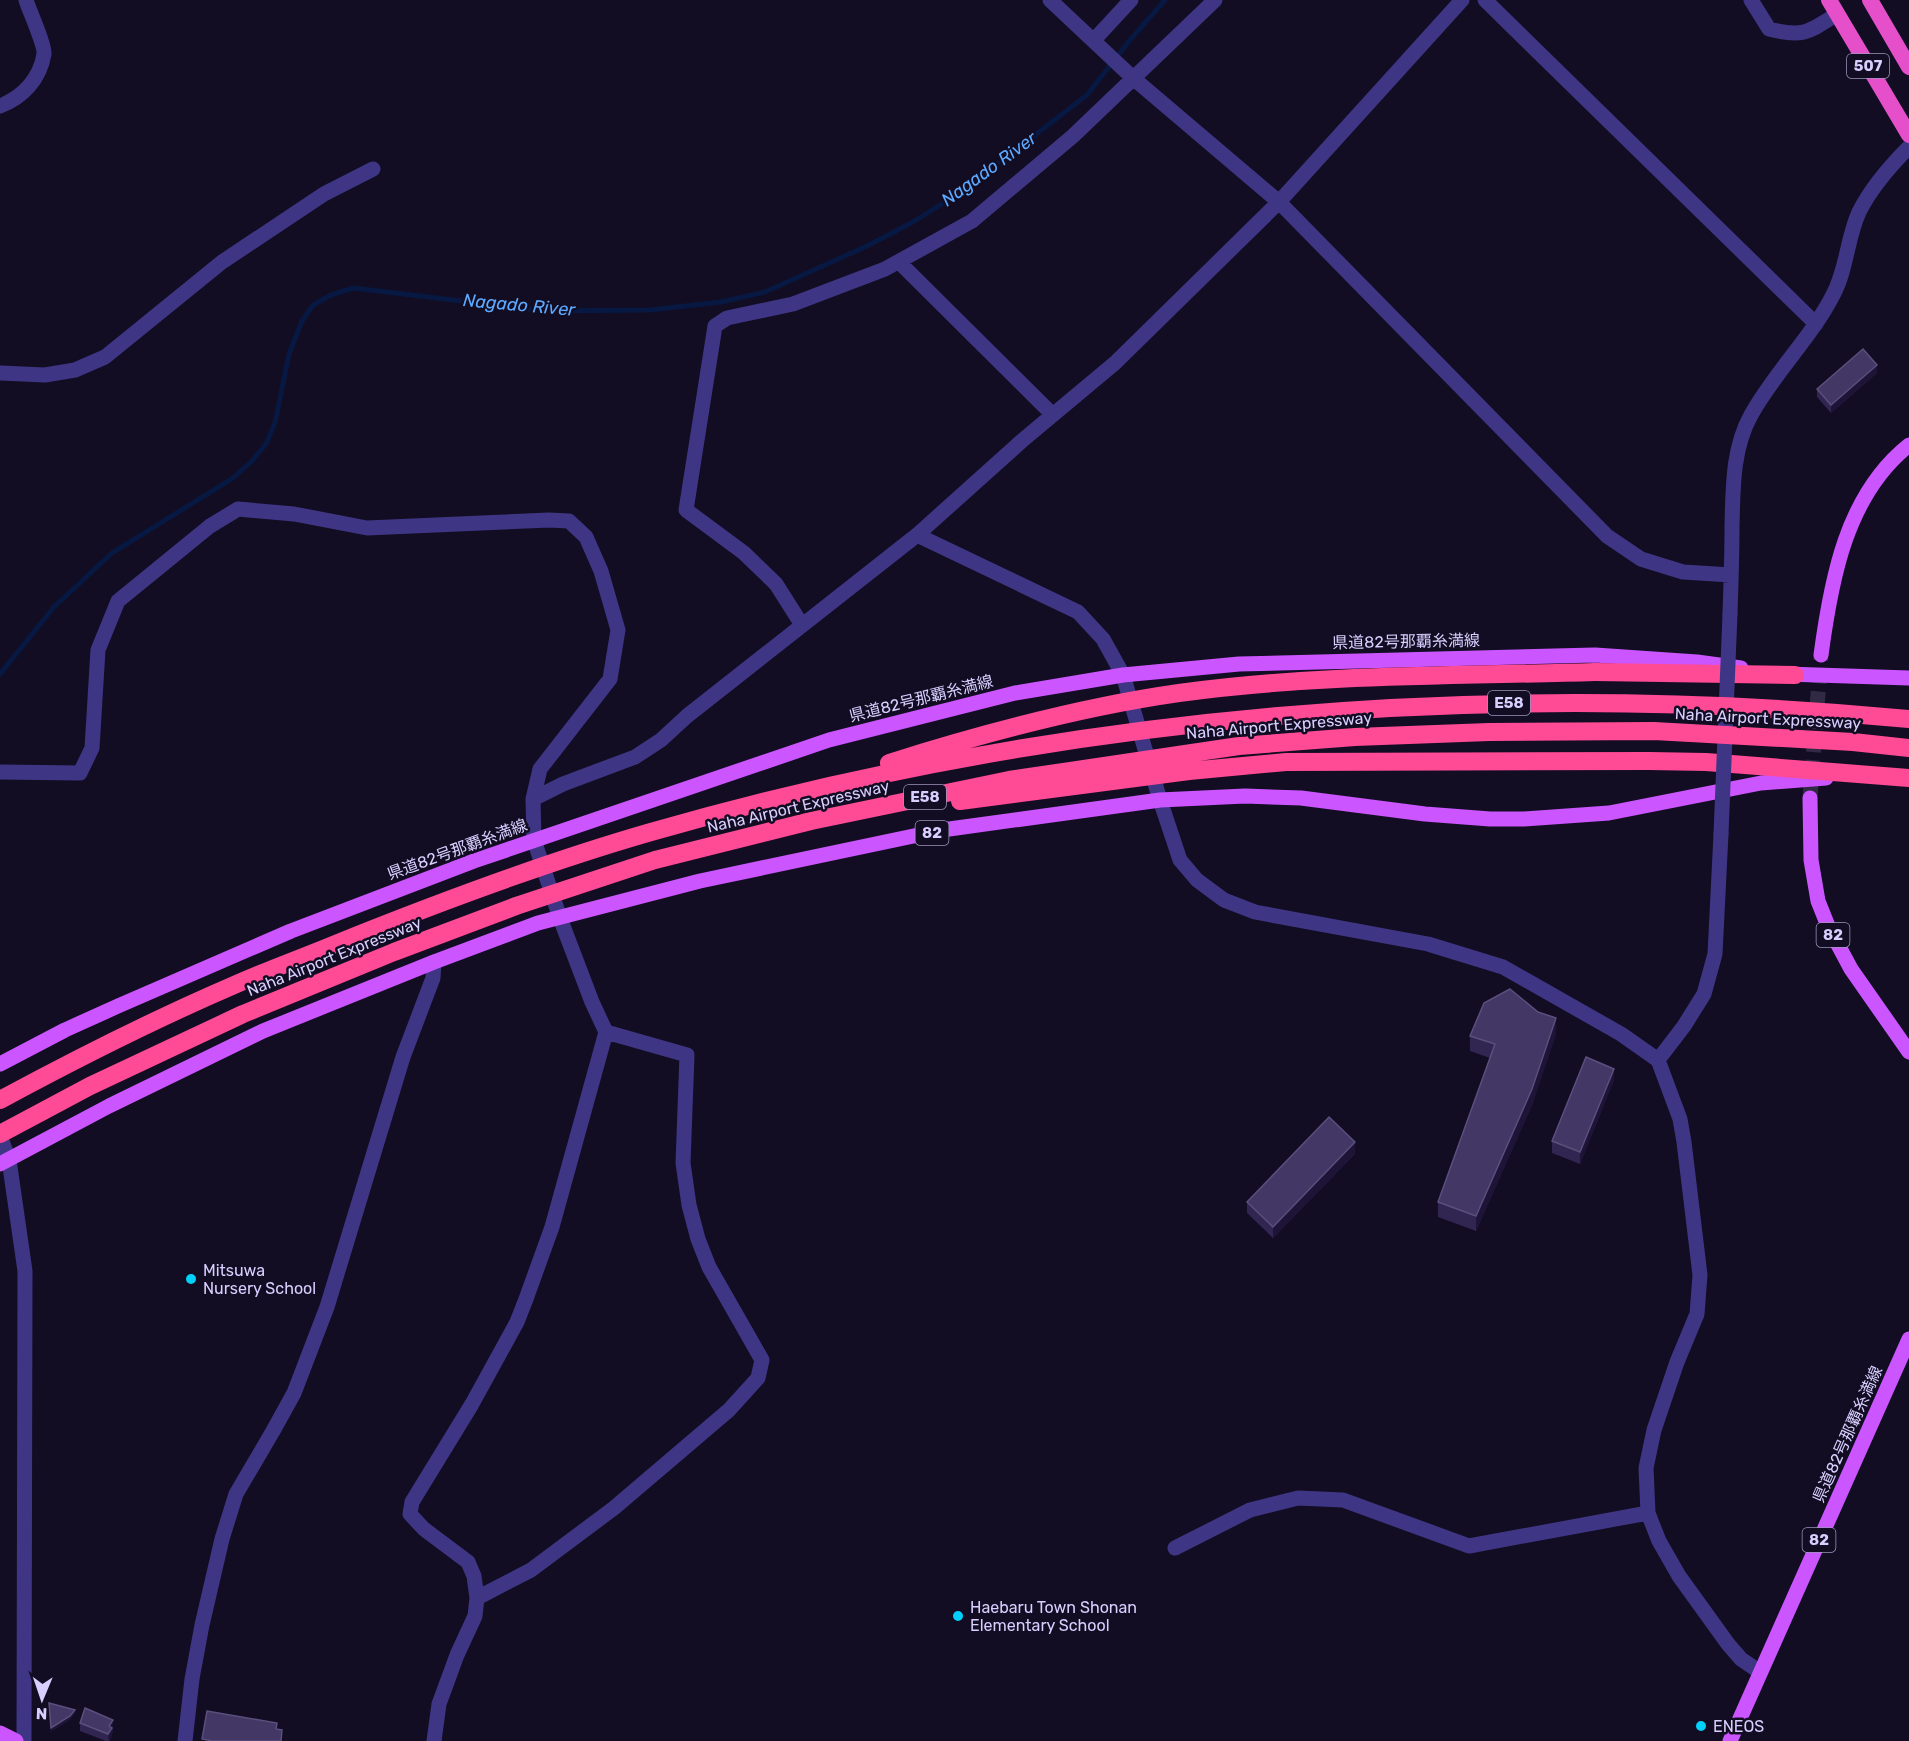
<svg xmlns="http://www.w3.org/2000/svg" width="1909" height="1741" font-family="Rubik,'Noto Sans JP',sans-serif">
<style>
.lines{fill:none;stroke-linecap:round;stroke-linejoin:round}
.stream{stroke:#071942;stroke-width:5}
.primary-tunnel{stroke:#302a44;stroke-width:15;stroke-dasharray:15 8;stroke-linecap:butt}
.minor{stroke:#3e3684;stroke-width:15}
.tertiary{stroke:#3e3684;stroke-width:15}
.primary{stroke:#cb56ff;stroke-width:15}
.trunk{stroke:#e550ca;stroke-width:16}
.motorway{stroke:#ff4a95;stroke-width:18}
.minor-bridge{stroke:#3e3684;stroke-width:15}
.motorway-bridge{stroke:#ff4a95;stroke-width:18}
.wall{fill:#312552}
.shaded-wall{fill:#1d1437}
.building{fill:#433765;stroke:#5a4f7d;stroke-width:1.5}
.poi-dot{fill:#00d0fa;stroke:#120d23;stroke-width:2}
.labels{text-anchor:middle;stroke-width:5;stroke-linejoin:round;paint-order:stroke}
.shield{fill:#120d23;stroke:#9d95bd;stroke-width:1.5}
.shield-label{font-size:15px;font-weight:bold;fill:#d8cfff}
.street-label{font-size:16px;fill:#d8cfff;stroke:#120d23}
.poi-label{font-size:16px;fill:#d8cfff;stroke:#120d23;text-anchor:start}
.water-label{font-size:18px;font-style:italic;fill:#5da9ff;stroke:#120d23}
</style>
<rect width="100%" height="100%" fill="#120d23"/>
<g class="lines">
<!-- stream -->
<path class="stream" d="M0 674 54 607 112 553 233 478 251 462 266 444 275 423 289 354 302 321 313 305 331 295 353 288 545 311 650 310 721 302 765 292 867 246 913 222 961 192 1087 95 1130 40 1165 0"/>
<!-- primary-tunnel -->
<path class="primary-tunnel" d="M1810 798 1821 655"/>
<!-- minor -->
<path class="minor" d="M1050 0 1133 78 1279 202 1607 536 1641 559 1683 572 1731 575
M1485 0 1816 324
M1751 0 1769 29C1803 38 1809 32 1837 14
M1094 40 1131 0
M0 106C23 97 40 79 44 54 45 45 29 10 26 0
M899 262 1053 415
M0 373 45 375 75 370 105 357 222 262 324 194 373 169
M917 535 1078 612 1103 639 1123 675 1160 800 1180 860 1197 880 1224 900 1255 912 1428 944 1503 967 1621 1034 1658 1060 1680 1119 1684 1142 1700 1275 1697 1314 1677 1362 1654 1430 1646 1468 1648 1513 1659 1541 1679 1576 1728 1644 1741 1659 1760 1672
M1730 614C1731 585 1732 556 1732 527 1733 490 1732 449 1751 415 1774 373 1811 338 1833 295 1847 269 1847 238 1859 212 1871 188 1890 166 1909 147
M802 625 776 584 744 553 686 510 715 326 727 318 793 304 885 269 972 221 1073 136 1215 0
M0 772 80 773 92 748 98 650 118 601 210 526 238 509 294 514 367 528 549 520 569 521 586 537 601 571 618 630 610 679 540 769 533 799 534 840 560 918 592 1002 606 1032 552 1227 526 1299 517 1322 472 1404 412 1502 410 1514 424 1529 468 1562 474 1576 477 1598 475 1616 457 1655 439 1704 434 1741
M533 799 563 784 635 757 661 740 687 716 917 535 1024 439 1115 363 1279 202 1462 0
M1658 1060 1684 1026 1704 994 1715 954 1721 834
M1175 1548 1250 1510 1298 1498 1343 1500 1469 1546 1648 1513
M477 1598 531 1570 614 1508 729 1410 758 1378 762 1360 709 1267 698 1239 689 1205 683 1163 687 1055 606 1032
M185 1741 192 1679 202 1625 222 1539 236 1494 273 1431 294 1393 327 1307 403 1057 433 978 434 962"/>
<!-- tertiary -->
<path class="tertiary" d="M0 1136 9 1160 25 1271 24 1741"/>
<!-- primary -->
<path class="primary" d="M1821 655C1831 580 1846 495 1909 445
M1786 674 1909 678
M1810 798 1811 860 1818 901 1828 926 1851 969 1909 1052
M0 1064 65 1030 118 1006 291 931 474 861 829 740 1015 693 1123 675 1239 664 1595 655 1697 662 1741 668
M0 1164 109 1106 263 1031 434 962 538 923 700 881 942 830 1160 800 1245 796 1301 798 1425 814 1490 819H1524L1609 813 1761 783 1826 778
M0 1733 16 1741
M1730 1741 1909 1339"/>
<!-- trunk -->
<path class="trunk" d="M1829 0 1909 135
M1870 0 1909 67"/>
<!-- motorway -->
<path class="motorway" d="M1595 672 1795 675
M1649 761 1706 762 1909 778"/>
<!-- minor-bridge -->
<path class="minor-bridge" d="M1721 834 1730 614"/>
<!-- motorway-bridge -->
<path class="motorway-bridge" d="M889 763C984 733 1080 707 1179 693 1317 674 1457 676 1595 672
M960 801 1189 771 1286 762 1649 761
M0 1100C76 1059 153 1020 232 986 265 971 299 959 333 945 437 903 543 863 651 832 1060 714 1486 679 1909 719
M0 1134 90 1086 243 1014 394 952 516 906 655 860 811 821 1009 780 1239 746 1355 737 1489 732 1654 731 1853 742 1909 748"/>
</g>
<!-- wall -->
<path class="wall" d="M1877 373 1831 413 1817 397V389Z
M1556 1034 1532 1105 1476 1231 1438 1217V1202L1490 1058 1470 1051V1036Z
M1614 1080 1580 1164 1552 1153V1141Z
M1355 1154 1273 1238 1247 1213V1202Z
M80 1723 113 1727 112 1735 109 1741H106L80 1731Z"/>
<!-- shaded-wall -->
<path class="shaded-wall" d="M1877 365V373L1831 413V405Z
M1556 1018V1034L1532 1105 1476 1231V1216Z
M1614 1069V1080L1580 1164V1152Z
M1355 1142V1154L1273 1238V1227Z
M75 1710V1714L70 1720 51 1732V1728Z
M113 1720 112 1735 108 1741 109 1726Z"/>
<!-- building -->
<path class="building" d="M1863 349 1877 365 1831 405 1817 389Z
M1510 989 1538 1012 1556 1018 1532 1089 1476 1216 1438 1202 1495 1044 1470 1036 1484 1003Z
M1586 1057 1614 1069 1580 1152 1552 1141Z
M1329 1117 1355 1142 1273 1227 1247 1202Z
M49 1703 75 1710 70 1716 51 1728Z
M85 1708 113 1720 109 1726 112 1728 108 1734 80 1723Z
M207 1711 277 1723 276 1729 282 1730 281 1741H212L202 1739Z"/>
<!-- markers -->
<g class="poi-dot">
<circle cx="191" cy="1279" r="6"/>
<circle cx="958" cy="1616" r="6"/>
<circle cx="1701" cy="1726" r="6"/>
</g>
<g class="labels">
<!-- shield labels -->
<g class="shield">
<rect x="1847" y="54" width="42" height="24" rx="4.5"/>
<rect x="1488" y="691" width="42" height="24" rx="4.5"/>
<rect x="904" y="785" width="42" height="24" rx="4.5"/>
<rect x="915.5" y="821" width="33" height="24" rx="4.5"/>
<rect x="1816.5" y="923" width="33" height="24" rx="4.5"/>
<rect x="1802.5" y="1528" width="33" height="24" rx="4.5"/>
</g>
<g class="shield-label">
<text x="1868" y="71">507</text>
<text x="1509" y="708">E58</text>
<text x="925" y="802">E58</text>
<text x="932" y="838">82</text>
<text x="1833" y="940">82</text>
<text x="1819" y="1545">82</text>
</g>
<!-- street labels -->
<g class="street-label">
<text transform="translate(1406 641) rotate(-1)" y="6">県道82号那覇糸満線</text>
<text transform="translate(921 698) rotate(-14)" y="6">県道82号那覇糸満線</text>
<text transform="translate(1768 718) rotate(3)" y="6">Naha Airport Expressway</text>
<text transform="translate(1279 725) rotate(-5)" y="6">Naha Airport Expressway</text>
<text transform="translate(798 806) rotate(-13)" y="6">Naha Airport Expressway</text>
<text transform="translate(457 849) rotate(-20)" y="6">県道82号那覇糸満線</text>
<text transform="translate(334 956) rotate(-22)" y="6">Naha Airport Expressway</text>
<text transform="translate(1847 1434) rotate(-66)" y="6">県道82号那覇糸満線</text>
</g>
<!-- poi labels -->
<g class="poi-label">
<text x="203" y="1276">Mitsuwa<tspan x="203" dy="18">Nursery School</tspan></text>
<text x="970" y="1613">Haebaru Town Shonan<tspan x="970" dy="18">Elementary School</tspan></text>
<text x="1713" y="1732">ENEOS</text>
</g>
<!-- water labels -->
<g class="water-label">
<text transform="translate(989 169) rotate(-36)" y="6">Nagado River</text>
<text transform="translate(519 305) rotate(5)" y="6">Nagado River</text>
</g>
</g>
<!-- north arrow -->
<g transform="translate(42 1699) rotate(182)" stroke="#120d23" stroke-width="4.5" paint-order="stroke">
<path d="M0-4.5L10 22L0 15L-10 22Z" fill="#d8cfff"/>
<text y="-9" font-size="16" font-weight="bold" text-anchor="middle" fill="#d8cfff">N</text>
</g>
</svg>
